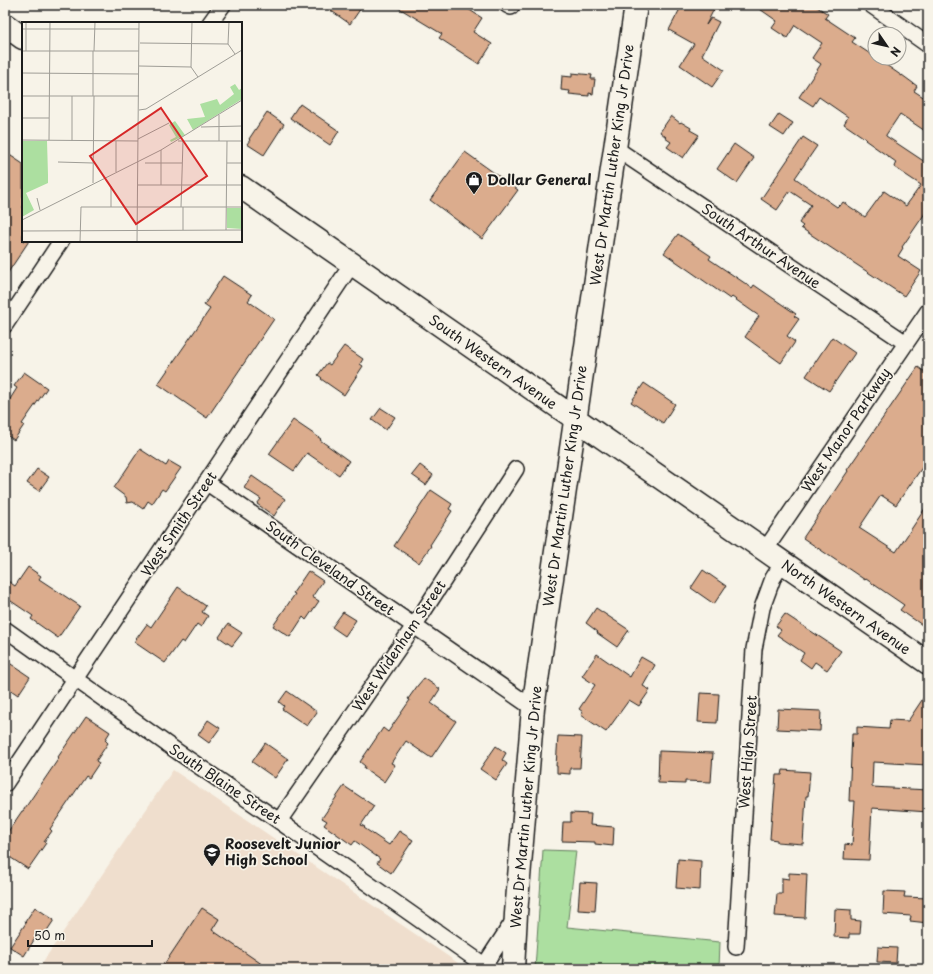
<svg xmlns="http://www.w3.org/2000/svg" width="933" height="974" font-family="'Playpen Sans',sans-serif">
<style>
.built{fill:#efdecd}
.green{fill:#acdfa0;stroke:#647e5e}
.building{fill:#dbac8d;stroke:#1c1c1c}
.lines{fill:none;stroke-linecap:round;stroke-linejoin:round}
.minor-casing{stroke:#1c1c1c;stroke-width:18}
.secondary-casing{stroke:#1c1c1c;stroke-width:25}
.minor{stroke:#f7f3e8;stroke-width:15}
.secondary{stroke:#f7f3e8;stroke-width:22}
.labels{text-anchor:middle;stroke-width:3.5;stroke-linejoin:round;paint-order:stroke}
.street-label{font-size:14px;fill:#1c1c1c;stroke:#f7f3e8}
.poi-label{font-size:14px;font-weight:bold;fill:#1c1c1c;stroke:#f7f3e8;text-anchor:start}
.inset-road{fill:none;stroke:#9f9d96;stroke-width:1}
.view{fill:#d62828;fill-opacity:0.15;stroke:#d62828;stroke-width:2}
.inset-edge{fill:none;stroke:#1c1c1c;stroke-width:2}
</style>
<rect width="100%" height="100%" fill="#f7f3e8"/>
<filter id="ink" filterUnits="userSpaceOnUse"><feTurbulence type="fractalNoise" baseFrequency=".025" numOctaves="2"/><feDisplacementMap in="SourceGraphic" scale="8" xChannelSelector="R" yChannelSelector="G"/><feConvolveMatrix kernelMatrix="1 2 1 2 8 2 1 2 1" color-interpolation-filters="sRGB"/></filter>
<g filter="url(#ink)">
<!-- built -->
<path class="built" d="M173 770 458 963 454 969H38Z"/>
<!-- green -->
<path class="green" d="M543 850 576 851 567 927 720 942 719 969H535Z"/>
<!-- building -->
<path class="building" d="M323 5H363L350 24Z
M394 5H462L482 18 473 32 492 44 479 64 439 38 442 34Z
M682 5H716L706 25 711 18 719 22 702 55 724 70 712 87 680 65 694 44 669 30Z
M754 5H814L828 14 825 18 855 38 852 42 875 57V58H876L902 76V75L917 86 914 91 928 100V133L900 114 886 135V136L928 164V209L902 247 903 248 898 256 921 271 904 296 801 228 803 226 799 223 811 205 790 191 777 210 761 199 803 137 817 146 795 178 837 207 839 205 840 206 843 202 865 217 884 191 906 206 921 185 894 167 896 162 865 140 866 139 844 124 848 117 819 97 813 106 799 97 821 64 812 58 822 43 795 25 787 38 772 28 777 21Z
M572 73 592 75 591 79H595L593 94 589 93V96L569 94 570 91 561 90 562 76 572 77Z
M300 104 339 131 330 145 290 118 298 106H299Z
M267 112 284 124 264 155 247 144 250 140 249 139Z
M779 114 793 123 784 136 770 127Z
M671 116 680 123 681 122 691 128 690 130 699 135 683 158 667 147 671 142 665 138 666 137 660 132Z
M734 144 754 158 737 183 717 169Z
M5 152 23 164V241H29L5 277Z
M465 152 518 190 482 239 430 200Z
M678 234 711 256 709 259 752 288 754 285 796 314 794 316 799 319 787 336 795 342 781 363 745 337 759 316 732 297 730 299 664 253Z
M223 276 252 295 248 301 274 319 207 418 158 384 210 309 204 305Z
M832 337 855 353 829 391 806 376Z
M344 346 363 359 360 364 363 366 344 395 321 379 322 378 318 375 327 363 330 365Z
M918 367 928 374V459L896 505 881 495 859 528 896 552 928 504V629L900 610 904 605 866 579 865 580 803 538 848 471 847 470Z
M24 372 47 388 22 424 24 425 14 440 5 434V407L17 388 14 386Z
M644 383 675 404 663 423 631 402Z
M381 408 395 417 386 430 372 420Z
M293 420 321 439 320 440 349 461 339 475 307 453 294 471 269 454Z
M140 449 166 466 169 461 181 468 165 491 162 489 152 504 148 501 143 509 133 502 127 503 126 497 114 488Z
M420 465 433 475 426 485 412 475Z
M37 469 49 477 39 491 27 483Z
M252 476 285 499 274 516 257 504 261 499 244 488Z
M431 490 452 504 449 509 452 511 430 545 431 546 419 563 394 546Z
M28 567 41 576 39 579 80 606 58 638 31 619 33 616 5 597V579L15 586Z
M703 570 726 586 714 604 691 588Z
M308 571 323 581 312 597 319 601 306 620 303 617 290 637 273 626 295 594 293 593Z
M178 587 206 606 202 612 208 616 201 627 197 624 184 643 181 641 165 663 134 642 147 624 151 627Z
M596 608 629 630 617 647 597 633 598 632 586 623Z
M343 612 356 620 345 636 332 627Z
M785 614 841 651 827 670 815 662 811 668 800 660 804 653 777 635 781 630 776 626Z
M228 624 242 633 232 646 219 637Z
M597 654 630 677 641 657 655 665 643 686 650 690 639 706 629 700 606 732 581 715 583 712 579 709 595 685 582 676Z
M5 660 30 677 18 695 5 686Z
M424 678 440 689 431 703 456 721 431 758 406 741 391 763 395 765 384 782 364 768 365 766 360 762 383 728 388 732 410 700 408 699 418 685Z
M287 691 317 712 307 726 282 709 284 706 279 702Z
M928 691V765L873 762 872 787 928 790V812L872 808 869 860 844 859 845 844 852 845 855 801H849L852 734H857V727L889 729 890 720 908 721Z
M700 693 719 694 717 723 698 722Z
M778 709 821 711 820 731 777 729Z
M86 716 110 732 105 740 108 743 96 761 99 763 89 778 86 776 50 829 52 831 44 842 46 843 28 869 5 854V836L22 811H23L59 758 58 757Z
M208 720 220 728 209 743 198 735Z
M558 736 582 737 580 768H570V774L557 773V766H556Z
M265 743 288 759 275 778 252 762Z
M496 746 506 753 502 760 507 764 496 780 480 769Z
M659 751 713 753 711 782 685 781V784L658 783Z
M783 770 810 772 808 796H806L803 844 777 842V840L770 839 772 812H773L776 775H782Z
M344 786 374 806 361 825 365 827 364 828 389 845 399 831 413 840 391 873 377 863 380 859 355 841 352 845 324 825 327 821 322 818Z
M571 813 591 814 590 825 614 827 613 846 595 844V842L562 841 563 822H571Z
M678 859 701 861 700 890 676 888Z
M789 873 807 874 805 918 775 916 777 894H782V878L789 879Z
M580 882 597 883 595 911 578 910Z
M884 891 905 892 904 897 928 898V923L910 921 911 916 883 914Z
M35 907 54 920 44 935 39 932 24 956 10 947 26 923 25 922Z
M202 908 219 919 212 930 269 969H161Z
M835 909 851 910V920L861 921 860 934H849V938L834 937Z
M878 947 897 948 896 963 877 962Z"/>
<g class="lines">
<defs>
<path id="minor" d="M507 5 511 7
M871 5 928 45
M210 23 223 5
M615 148 906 343
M5 325 61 241
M206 482 533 708
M765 550 928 311
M5 629 178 752 279 821 484 965
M5 784 352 264
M279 821 414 626 516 469
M736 947 754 649 762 608 773 578 783 563
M482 969 514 920"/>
<path id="secondary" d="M5 25 23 38
M241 187 928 663
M513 969 516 914 533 708 636 5"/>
</defs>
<!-- minor casing -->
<use href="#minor" class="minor-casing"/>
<!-- secondary casing -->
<use href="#secondary" class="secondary-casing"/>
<!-- minor -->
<use href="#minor" class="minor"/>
<!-- secondary -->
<use href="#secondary" class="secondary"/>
</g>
</g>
<!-- icons -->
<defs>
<symbol id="shop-pin" viewBox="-11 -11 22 30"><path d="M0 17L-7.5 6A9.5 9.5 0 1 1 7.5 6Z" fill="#1c1c1c" stroke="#f7f3e8"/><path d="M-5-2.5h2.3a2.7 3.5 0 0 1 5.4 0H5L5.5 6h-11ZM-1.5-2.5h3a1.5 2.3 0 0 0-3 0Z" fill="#fff"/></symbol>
<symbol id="school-pin" viewBox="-11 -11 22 30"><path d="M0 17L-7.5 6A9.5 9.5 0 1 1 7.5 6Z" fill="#1c1c1c" stroke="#f7f3e8"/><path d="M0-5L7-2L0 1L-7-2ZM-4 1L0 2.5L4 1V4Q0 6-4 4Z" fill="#fff"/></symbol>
</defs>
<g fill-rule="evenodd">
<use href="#shop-pin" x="464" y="170" width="20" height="27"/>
<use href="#school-pin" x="202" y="842" width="20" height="27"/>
</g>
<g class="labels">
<!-- street labels -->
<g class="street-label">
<text transform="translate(612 165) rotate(-82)" y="5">West Dr Martin Luther King Jr Drive</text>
<text transform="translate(761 246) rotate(34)" y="5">South Arthur Avenue</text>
<text transform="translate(493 362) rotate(35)" y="5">South Western Avenue</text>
<text transform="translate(846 430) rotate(-56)" y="5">West Manor Parkway</text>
<text transform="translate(565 486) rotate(-82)" y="5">West Dr Martin Luther King Jr Drive</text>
<text transform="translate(179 524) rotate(-56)" y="5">West Smith Street</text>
<text transform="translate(330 568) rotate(35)" y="5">South Cleveland Street</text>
<text transform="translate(846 607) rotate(35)" y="5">North Western Avenue</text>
<text transform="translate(399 646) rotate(-56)" y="5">West Widenham Street</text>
<text transform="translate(748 752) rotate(-86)" y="5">West High Street</text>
<text transform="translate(225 784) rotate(34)" y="5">South Blaine Street</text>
<text transform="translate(526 807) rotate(-85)" y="5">West Dr Martin Luther King Jr Drive</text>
</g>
<!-- poi labels -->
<g class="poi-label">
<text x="487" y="185">Dollar General</text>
<text x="225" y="849">Roosevelt Junior<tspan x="225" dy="16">High School</tspan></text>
</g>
</g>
<!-- overview -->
<g transform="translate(22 22)">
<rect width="220" height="220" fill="#f7f3e8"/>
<path d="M213 62 217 68 220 66V77L171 108 165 97 183 95 178 82 195 77 198 83 212 72 208 65ZM153 99 163 113 149 120 148 118 154 115 147 103ZM0 119H25L26 153V161L4 171 12 188 0 195ZM205 186H220V207L205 206Z" fill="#acdfa0"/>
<path class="inset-road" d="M170 0 169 45 176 55M207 0 206 22 213 32M0 7H117M118 21 206 22M0 29H117M4 29V0M72 29 73 0M117 44 169 45M0 51 117 52M71 52V29M0 74H117M71 74V52M117 88 124 87 220 28M0 96H27M179 105 220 104M116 117 147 101M0 118 116 119M27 118 28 0M50 119V74M94 119V150M156 119H220M197 119V93M36 140 71 141M123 141H160M205 141H220M71 161 72 74M116 163H220M139 163V128M89 164V185M15 176 18 188M159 185 161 119M0 198 139 128 220 78M161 208V185M204 208 205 119M0 209 220 208M58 220 59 185H220M115 220 117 0"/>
<path class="view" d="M139 86 185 154 114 202 68 134Z"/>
<rect width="220" height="220" class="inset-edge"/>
</g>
<!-- margin -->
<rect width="933" height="974" fill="none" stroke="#f7f3e8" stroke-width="20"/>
<rect x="10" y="10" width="913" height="954" fill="none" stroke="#1c1c1c" stroke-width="1.5" filter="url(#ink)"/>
<!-- north arrow -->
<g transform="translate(887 46) rotate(124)"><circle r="19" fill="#f7f3e8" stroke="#9f9d96"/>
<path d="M0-3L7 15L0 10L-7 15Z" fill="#1c1c1c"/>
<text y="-6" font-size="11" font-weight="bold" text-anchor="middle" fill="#1c1c1c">N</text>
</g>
<!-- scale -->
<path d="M28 940v6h124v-6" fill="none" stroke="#1c1c1c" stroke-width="2"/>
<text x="34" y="940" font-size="12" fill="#1c1c1c" stroke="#f7f3e8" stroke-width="3" paint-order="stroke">50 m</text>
</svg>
